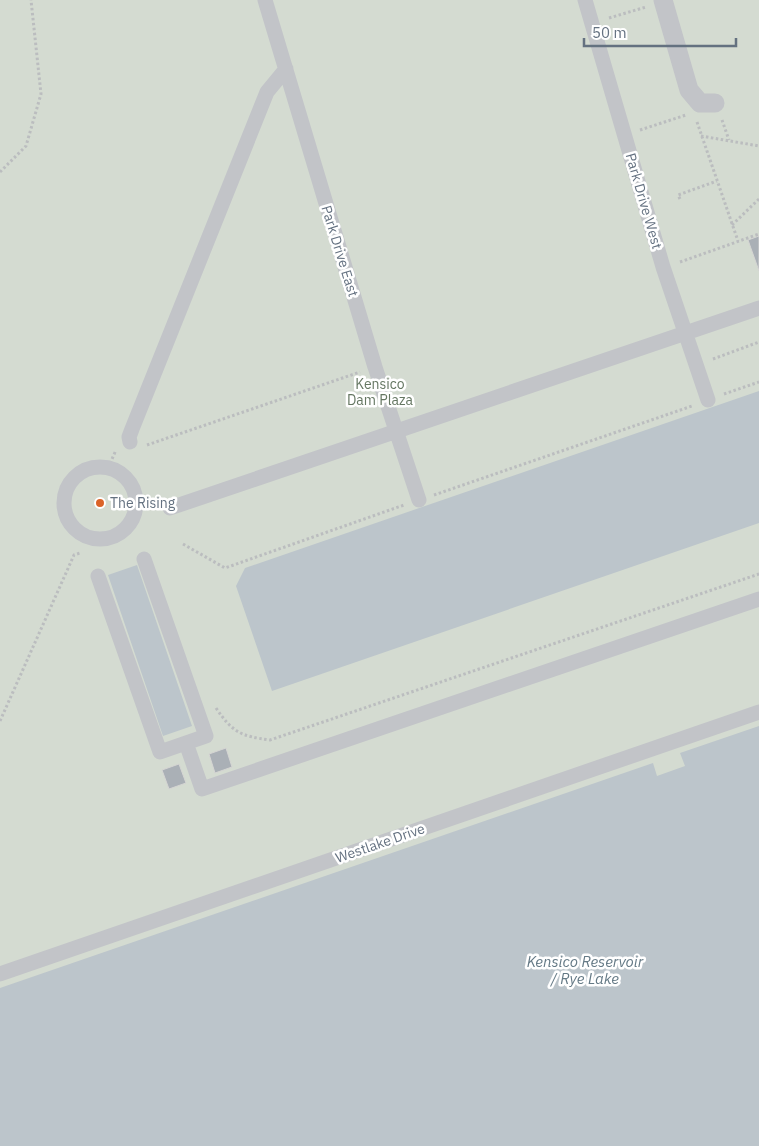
<svg xmlns="http://www.w3.org/2000/svg" width="759" height="1146" font-family="'IBM Plex Sans',sans-serif">
<style>
.green{fill:#d4dbd1}
.water{fill:#bcc5cb}
.building{fill:#aab0b6;stroke:#d5d5d3}
.lines{fill:none;stroke-linecap:round;stroke-linejoin:round}
.path{stroke:#bbbdbf;stroke-width:3;stroke-dasharray:2.5 2.5;stroke-linecap:butt}
.pedestrian{stroke:#c2c4c8;stroke-width:15}
.minor{stroke:#c2c4c8;stroke-width:19}
.poi-dot{fill:#db6328;stroke:#fff;stroke-width:2}
.labels{text-anchor:middle;stroke-width:5;stroke-linejoin:round;paint-order:stroke}
.street-label{font-size:14px;fill:#647180;stroke:#fff}
.park-label{font-size:14px;fill:#657762;stroke:#fff}
.poi-label{font-size:14px;fill:#647180;stroke:#fff;text-anchor:start}
.water-label{font-size:15px;font-style:italic;fill:#647985;stroke:#fff}
</style>
<rect width="100%" height="100%" fill="#f3f4f0"/>
<!-- green -->
<path class="green" d="M0 0H759V785L0 1043Z"/>
<!-- water -->
<path class="water" d="M759 391V523L272 691 236 586 245 568Z
M137 565 192 726 163 736 108 575Z
M759 726V1146H0V988L653 763 657 776 685 766 680 753Z"/>
<!-- building -->
<path class="building" d="M759 236V271L748 240Z
M226 748 232 767 215 773 209 754Z
M179 764 186 783 169 789 162 770Z"/>
<g class="lines">
<!-- path -->
<path class="path" d="M609 18 646 7
M722 120 729 140
M697 122 738 241
M640 130 686 115
M701 136 759 146
M0 172 26 146 41 94 31 0
M680 199 678 195 717 181
M732 225 759 199
M680 262 759 234
M713 359 759 342
M724 394 759 382
M147 445 360 372
M108 468 116 450
M434 495 692 406
M183 544 225 568 404 505
M216 708C233 733 241 736 270 740L759 574
M0 721 74 555 80 553"/>
<!-- pedestrian -->
<path class="pedestrian" d="M265 0 375 367 419 500
M585 0 663 267 708 400
M130 442 129 437 132 429 267 92 286 69
M64 503a36 36 0 1 1 72 0a36 36 0 1 1-72 0Z
M170 508 759 308
M98 576 160 752 206 736 144 559
M186 743 202 789 759 599
M0 974 759 712"/>
<!-- minor -->
<path class="minor" d="M663 0 689 90 700 103H715"/>
</g>
<!-- markers -->
<circle class="poi-dot" cx="100" cy="503" r="5"/>
<g class="labels">
<!-- street labels -->
<g class="street-label">
<text transform="translate(644 201) rotate(74)" y="5">Park Drive West</text>
<text transform="translate(340 251) rotate(73)" y="5">Park Drive East</text>
<text transform="translate(380 843) rotate(-19)" y="5">Westlake Drive</text>
</g>
<!-- park labels -->
<g class="park-label">
<text x="380" y="389">Kensico<tspan x="380" dy="16">Dam Plaza</tspan></text>
</g>
<!-- poi labels -->
<g class="poi-label">
<text x="110" y="508">The Rising</text>
</g>
<!-- water labels -->
<g class="water-label">
<text x="585" y="967">Kensico Reservoir<tspan x="585" dy="17">/ Rye Lake</tspan></text>
</g>
</g>
<!-- scale -->
<path d="M584 38v8h152v-8" fill="none" stroke="#647180" stroke-width="2.5"/>
<text x="592" y="38" font-size="15" fill="#647180" stroke="#ffffff" stroke-width="4" paint-order="stroke">50 m</text>
</svg>
